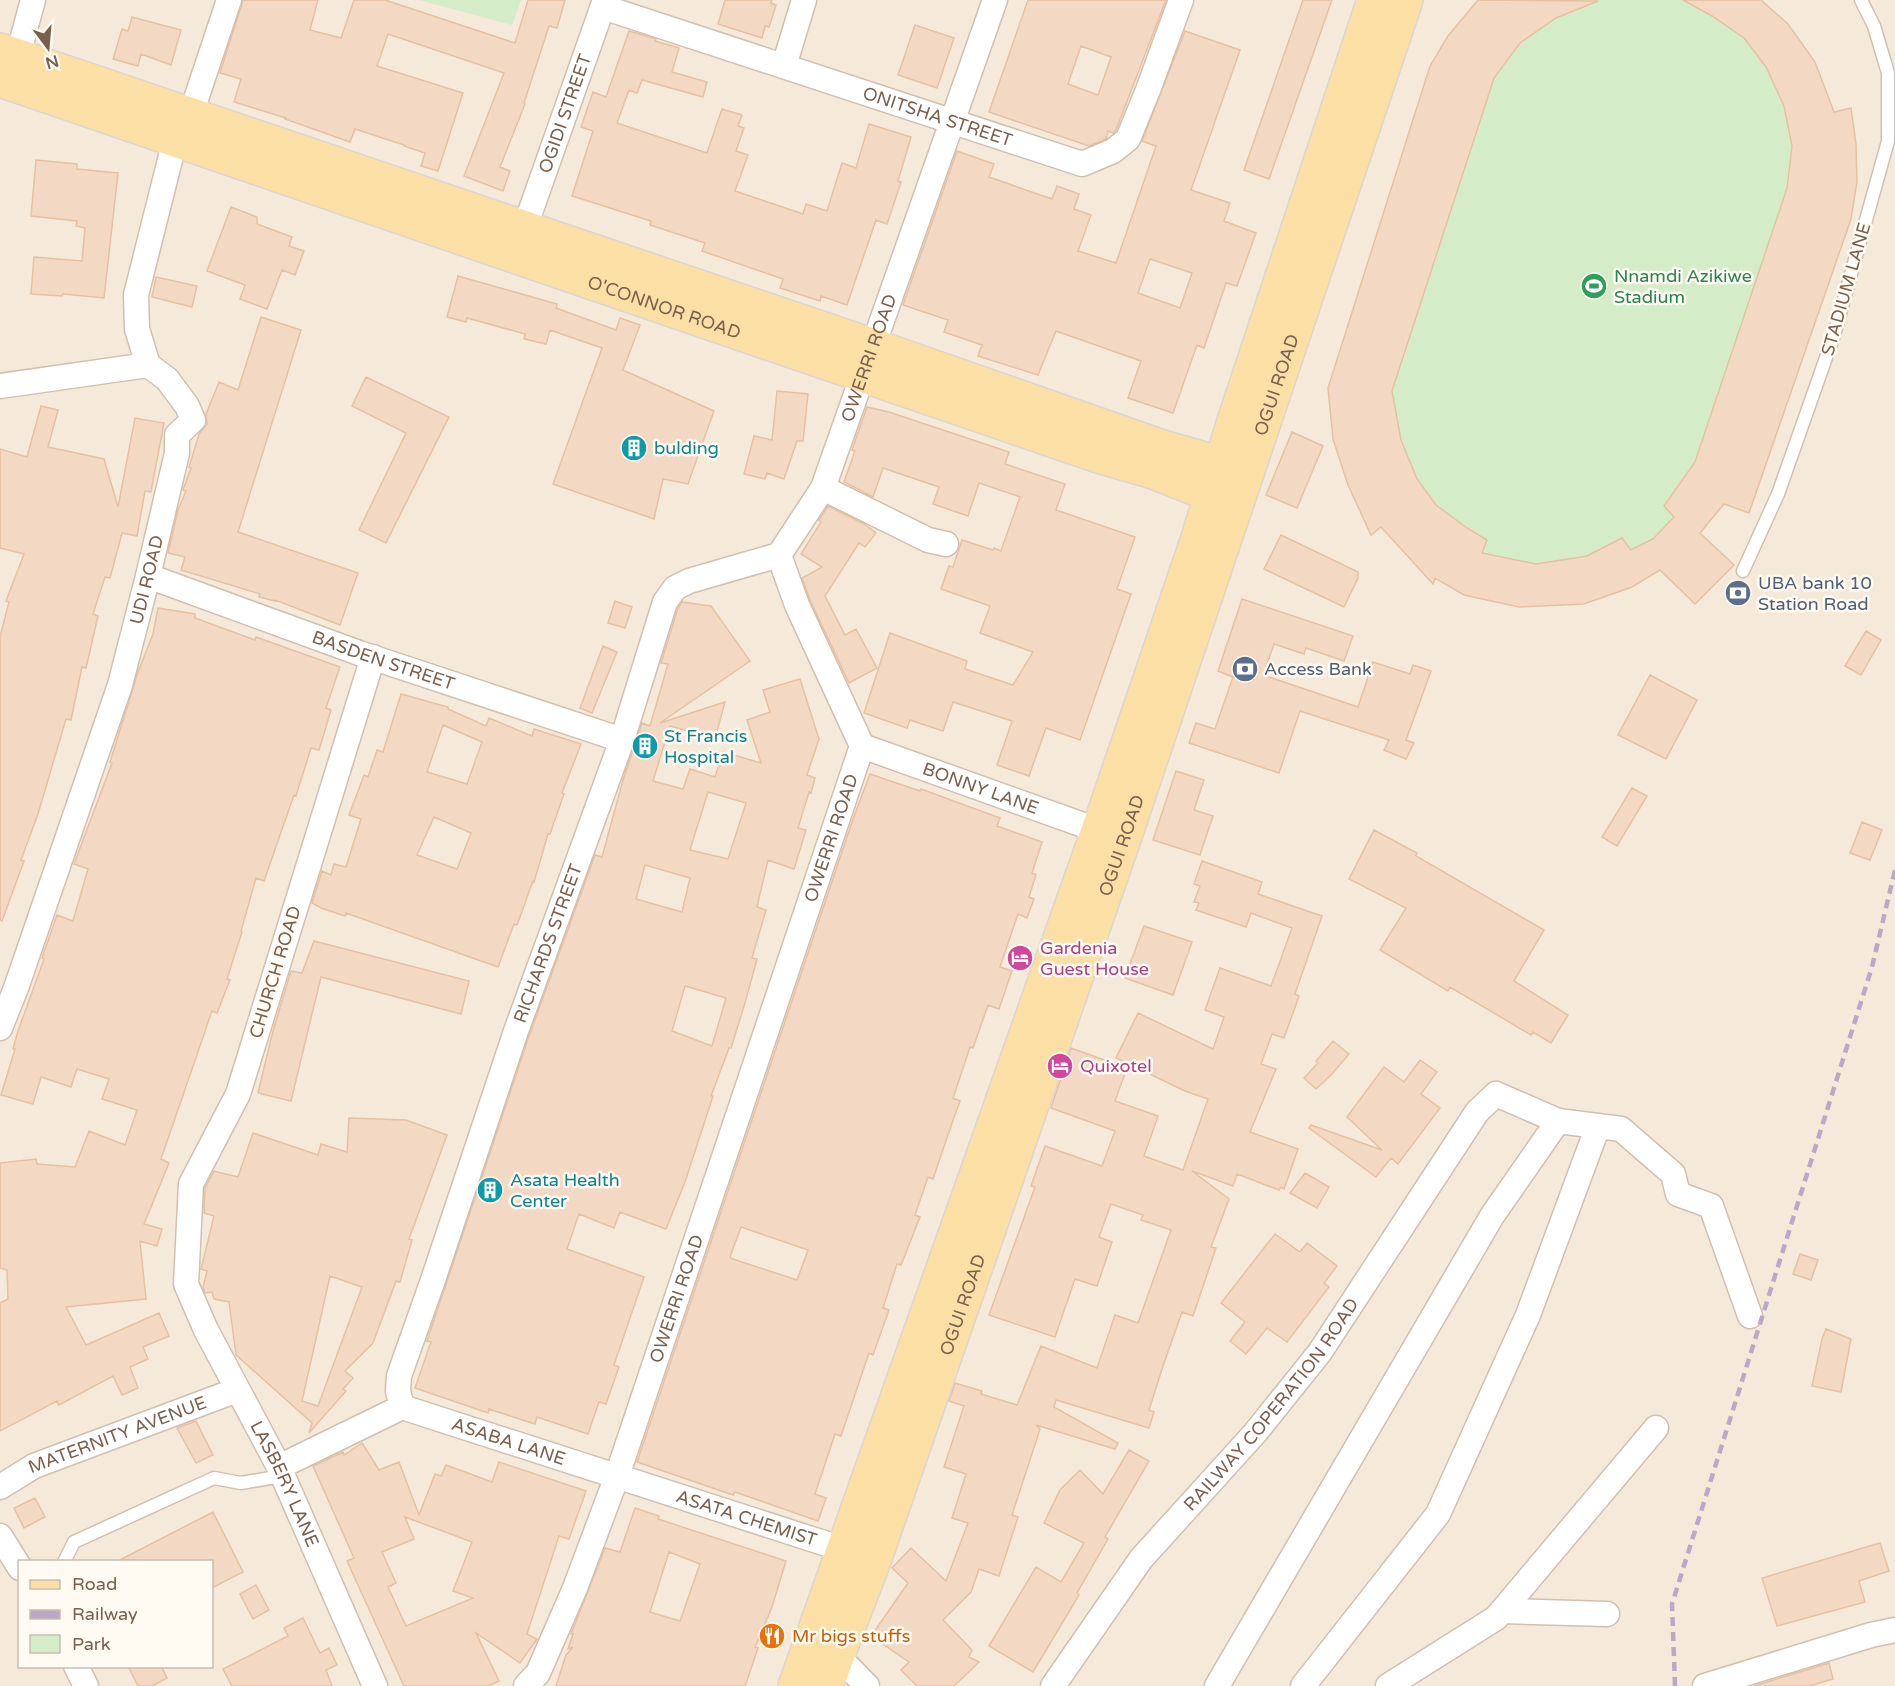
<svg xmlns="http://www.w3.org/2000/svg" width="1895" height="1686" font-family="'Varela Round',sans-serif">
<style>
.residential{fill:#f5eada;fill-rule:evenodd}
.green{fill:#d5ecc9}
.building{fill:#f3d8c3;stroke:#e6c0a3;stroke-width:1.5;fill-rule:evenodd}
.lines{fill:none;stroke-linecap:round;stroke-linejoin:round}
.lane-casing{stroke:#d1c0b0;stroke-width:15}
.street-casing{stroke:#d1c0b0;stroke-width:27}
.primary-casing{stroke:#dcd5d1;stroke-width:36}
.lane{stroke:#fff;stroke-width:12}
.street{stroke:#fff;stroke-width:24}
.primary{stroke:#fbdfa5;stroke-width:33}
.rail{stroke:#bba8c9;stroke-width:4.5;stroke-dasharray:9 6;stroke-linecap:butt}
.labels{text-anchor:middle;stroke-width:5;stroke-linejoin:round;paint-order:stroke}
.street-label{font-size:18px;fill:#7a5f4d;stroke:#fffbf3}
.leisure-label{font-size:18px;fill:#27864d;stroke:#fffbf3;text-anchor:start}
.culture-label{font-size:18px;fill:#0d838f;stroke:#fffbf3;text-anchor:start}
.service-label{font-size:18px;fill:#4e5e75;stroke:#fffbf3;text-anchor:start}
.hotel-label{font-size:18px;fill:#b23c85;stroke:#fffbf3;text-anchor:start}
.food-label{font-size:18px;fill:#c56008;stroke:#fffbf3;text-anchor:start}
</style>
<rect width="100%" height="100%" fill="#fdf7ec"/>
<!-- residential -->
<path class="residential" d="M0 0H1895V1686H0ZM20 1562H212V1666H20Z"/>
<!-- green -->
<path class="green" d="M419 0H521L512 25Z
M1478 0H1761L1788 24 1815 62 1834 112 1851 108C1857 149 1857 178 1851 219L1749 513 1724 504 1681 558 1632 587 1584 604 1519 607 1464 595 1418 567 1381 527 1371 535 1348 485 1333 439 1328 388 1430 66 1448 36Z"/>
<!-- building -->
<path class="building" d="M243 0H318L310 30 341 38 354 0H385L515 43 528 0H565L557 28 549 26 524 103 525 104 500 167 510 171 503 191 464 176 504 73 388 34 377 66 463 93 438 171 421 166 425 153 404 146V145L355 129 350 142 285 119 286 118 234 102 241 79 220 73Z
M725 0H772L771 3 776 5 769 27 765 26 762 38 718 24Z
M1028 0H1166L1116 130 1113 133 1108 131 1106 139 1089 146 989 112ZM1081 46 1111 57 1098 95 1068 84Z
M1303 0H1332L1269 179 1244 170Z
M1478 0 1598 1 1556 18 1520 43 1494 78 1392 391 1401 440 1417 479 1436 505 1467 528 1487 540 1482 553 1536 564 1587 556 1622 538 1631 550 1653 539 1674 517 1664 506 1695 462 1787 188 1792 146 1784 106 1766 67 1744 38 1712 16 1683 0H1761L1788 24 1815 62 1834 112 1851 108 1856 144 1857 182 1851 219 1749 513 1724 504 1700 533 1734 565 1695 604 1660 570 1632 587 1584 604 1519 607 1464 595 1435 578 1433 584 1381 527 1371 535 1348 485 1333 439 1328 388 1430 66 1448 36Z
M132 17 181 30 171 65 141 54 138 66 113 59 122 29 128 31Z
M915 25 954 38 937 88 898 75Z
M629 31 656 39 655 41 679 48 672 72 707 82 703 97 642 80 637 93 629 90 617 123 707 153 722 109 742 115 738 126 744 128 736 151 748 155 735 191 803 214 806 204 827 211 842 163 856 168 869 124 911 137 898 181 901 182 887 224 876 220 847 305 821 296 820 301 780 288 783 279 702 251 705 243 650 225 651 221 572 196 593 131 581 127 593 92 606 97Z
M1185 31 1240 50 1191 190 1230 203 1224 221 1256 233 1237 286 1226 283 1204 348 1197 345 1173 413 1128 398 1141 361 1056 331 1038 375 978 356 982 345 944 332 948 320 903 305 957 151 994 164 989 177 1052 199 1057 186 1079 194 1074 209 1091 215 1078 251 1116 263 1156 146 1142 141ZM1150 259 1192 273 1180 308 1138 293Z
M36 160 77 164V169L118 173 104 298 63 294 62 296 31 294 34 257 82 261 85 228 76 226 77 221 31 216Z
M231 207 257 217V224L292 237 289 246 304 251 295 275 282 270 267 309 240 299 245 285 207 271Z
M458 276 557 304 556 308 616 330 620 318 640 325 623 370 714 411 688 484 663 479 654 519 553 484 602 348 550 330 546 344 524 339 525 334 467 318 466 322 447 317Z
M156 277 197 286 192 307 152 297Z
M261 317 301 330 238 532 358 573 340 625 275 600V601L259 597 260 594 181 570 185 557 168 553 178 510 186 491 183 490 191 468 189 467 199 434 207 424 206 414 219 382 238 390Z
M366 377 449 417 386 543 359 530 406 433 352 406Z
M777 391 808 394 803 441H797L784 479 767 473 765 479 744 474 754 436 772 440Z
M41 406 58 410 48 447 104 459 118 507 135 418 164 423 151 492 145 491 137 536 122 533 110 578 105 577 93 614 98 616 86 668 82 667 71 720 66 719 38 814 21 860 24 861 2 921 0 920V637L9 602 6 601 24 554 0 548V449L27 457Z
M867 407 889 412 1009 452 1005 464 1065 484 1056 510 1135 537 1117 589 1131 594 1080 740 1046 728 1029 776 997 765 1012 721 953 702 943 731 910 720 907 728 864 713 890 633 967 661 965 669 1013 685 1033 652 980 633 990 606 941 589 949 566 953 567 962 540 993 550 994 548 1001 551 1020 497 979 483 968 516 933 504 939 487 883 468 873 497 844 482 855 451 852 450Z
M1292 432 1323 446 1297 508 1266 495Z
M828 506 864 524 876 533 865 547 859 543 825 596 845 635 856 629 877 668 849 683 810 600 802 578 822 567 801 554 821 522 819 520Z
M1281 535 1358 572V578L1344 607 1264 569Z
M1242 599 1353 636 1344 661 1306 648 1304 654 1274 644 1263 675 1358 707 1373 662 1410 674 1413 665 1431 671 1406 740 1414 743 1406 759 1384 750 1389 740 1300 711 1279 773 1189 743 1196 723 1215 729 1233 677 1218 671Z
M615 601 632 607 625 628 608 623Z
M682 602 711 606 750 661 660 723 725 702 715 739 670 726 653 781 683 789 690 769 715 777 723 752 761 763 747 720 770 712 763 690 800 679 819 739 807 775 815 778 811 793 809 792 798 828 806 830 794 869 768 860 757 907 766 910 752 958 757 959 745 1003 731 1048H729L711 1096H713L685 1182 666 1229 620 1212 614 1228 579 1214 567 1249 644 1277 614 1365 619 1367 606 1404 599 1402 588 1434 537 1417 535 1424 489 1409 488 1413 415 1388 431 1342 427 1341 529 1036 595 855 602 857 623 780 642 723 650 726 668 664 661 663 678 608ZM708 792 746 803 728 859 690 850ZM645 865 690 878 682 912 636 899ZM685 986 726 998 712 1046 672 1031Z
M158 608 195 614V618L255 640 256 637 340 667 326 708 331 710 319 750 311 748 296 796 294 795 264 881 256 878 241 931 242 932 227 979 230 980 217 1013 212 1011 161 1159 169 1163 144 1224 162 1229 157 1246 140 1241 146 1299 66 1307 86 1345 159 1313 169 1336 143 1347 148 1359 130 1367 138 1388 122 1395 113 1376 59 1405 57 1401 0 1431V1303L8 1299 7 1270 0 1268V1163L36 1159 37 1164 75 1167 89 1131 125 1145 137 1110 102 1099 109 1079 77 1069 71 1087 41 1077 33 1104 1 1095 15 1049H13L18 1031 44 959 42 958 57 915 73 921 88 869 74 864 112 763 110 762 138 672 153 634Z
M1866 631 1881 640 1861 675 1845 666Z
M603 646 617 652 592 713 580 708Z
M1650 675 1697 700 1666 759 1618 735Z
M401 694 448 707V709L486 726 489 718 532 736 534 729 581 744 562 793 564 794 550 834H548L534 882 533 881 517 925 514 924 498 967 346 913 345 916 321 908 312 903 322 871 331 875 334 864 346 867 361 819 349 815 364 775 368 777 377 750 383 752ZM443 725 482 742 467 784 427 772ZM434 817 471 833 457 869 417 855Z
M1176 771 1204 780 1194 810 1213 816 1200 855 1153 840Z
M870 774 920 791 921 789 1000 818 997 826 1042 842 1032 873 1036 875 1029 897 1034 899 1027 918 1018 914 1000 967 1012 971 999 1009 988 1005 973 1048 970 1047 953 1098 960 1101 949 1132 933 1179 928 1177 915 1215 920 1217 901 1265 897 1264 883 1308 889 1310 873 1355 869 1353 841 1436 835 1434 815 1494 826 1498 818 1521 735 1492 733 1495 637 1462 852 822ZM741 1227 808 1250 797 1280 733 1259 730 1257Z
M1632 788 1647 796 1617 846 1602 837Z
M1862 822 1882 830 1870 860 1850 853Z
M1374 830 1417 853 1416 856 1544 930 1514 981 1568 1015 1551 1043 1533 1032 1531 1035 1450 987 1448 991 1380 950 1406 908 1349 879Z
M1202 861 1262 882 1258 894 1322 916 1295 994 1299 996 1284 1038 1272 1034 1261 1064 1276 1069 1250 1132 1298 1149 1284 1189 1281 1187 1279 1190 1237 1174 1233 1186 1192 1171 1229 1199 1211 1247 1216 1248 1193 1316 1182 1312 1163 1366 1149 1410 1154 1412 1149 1428 1056 1400 1054 1407 1118 1443 1115 1449 1036 1425 1040 1429 1012 1515 1018 1517 999 1576 979 1569 971 1592 943 1620 972 1650 969 1657 979 1662 954 1686H917L901 1670 909 1662 871 1636 908 1583 892 1568 911 1548 946 1581 968 1523 952 1518 966 1474 944 1467 964 1406 949 1401 955 1383 982 1391 981 1394 1017 1405 1041 1346 1097 1368 1115 1315 1138 1323 1171 1230 1141 1220 1143 1215 1111 1204 1099 1237 1112 1242 1097 1286 1075 1279 1055 1337 989 1315 1035 1187 1031 1186 1045 1146 1102 1166 1115 1131 1051 1108 1071 1048 1127 1068 1115 1101 1158 1116 1144 1156 1183 1170 1208 1099 1185 1091 1116 1058 1138 1013 1213 1049 1224 1017 1205 1010 1220 968 1271 986 1292 928 1251 913 1246 927 1196 910 1199 903 1194 902 1200 886 1194 884Z
M1144 926 1192 942 1173 995 1125 978Z
M314 941 469 981 461 1014 321 977 291 1101 258 1093 273 1031 291 971 302 973Z
M1333 1041 1349 1054 1332 1074 1316 1089 1304 1078 1318 1063 1316 1061Z
M1420 1060 1437 1072 1421 1094 1440 1108 1398 1164 1391 1158 1376 1177 1309 1128 1311 1125 1382 1150 1347 1117 1384 1067 1404 1082Z
M349 1118 406 1120 447 1135 409 1239 412 1240 400 1282 396 1281 373 1343 345 1371 353 1378 343 1389 346 1391 309 1433 312 1423 236 1355 229 1302 214 1299 212 1292 205 1293 203 1287 207 1271 201 1269 214 1216 204 1213 205 1188 214 1171 238 1177 253 1133 318 1155 321 1144 347 1152ZM330 1276 362 1287 318 1406 302 1401Z
M1305 1173 1329 1187 1317 1208 1290 1193Z
M1275 1234 1300 1252 1307 1243 1337 1266 1324 1283 1329 1287 1287 1342 1267 1328 1246 1354 1230 1341 1245 1322 1221 1303Z
M1800 1254 1818 1260 1811 1280 1793 1274Z
M1826 1329 1851 1339 1841 1392 1812 1386 1822 1339Z
M196 1421 213 1455 196 1463 177 1428Z
M362 1443 379 1470 399 1462 419 1515 435 1474 441 1476 446 1465 492 1482 499 1462 586 1491 569 1539 559 1536 527 1634 537 1639 520 1663 476 1633 499 1681 488 1686H404L347 1561 354 1558 313 1466 343 1452 344 1455ZM405 1517 472 1542 453 1591 473 1598 406 1626 388 1587 396 1583 382 1552 414 1539Z
M1129 1450 1149 1461 1105 1537 1108 1539 1077 1593 1079 1595 1033 1672 989 1646 1036 1567 1061 1582 1084 1543 1044 1523 1060 1490 1080 1470 1103 1494Z
M35 1498 45 1517 24 1528 14 1508Z
M635 1508 659 1516 658 1519 786 1561 772 1607 755 1647 758 1648 745 1686H556L566 1655 573 1647 568 1649 573 1634H571L605 1548 620 1552ZM669 1552 700 1564 680 1621 650 1612Z
M213 1512 243 1572 212 1588V1562H116Z
M1880 1543 1889 1571 1859 1581 1865 1602 1777 1626 1762 1578Z
M256 1585 269 1610 253 1619 240 1594Z
M303 1618 320 1653 329 1648 337 1665 326 1670 332 1686H232L223 1669 288 1636 284 1628Z
M1829 1663 1833 1679 1809 1686H1754Z
M128 1666H161L167 1678 152 1686H138Z"/>
<g class="lines">
<defs>
<path id="lane" d="M1743 571 1778 494 1834 335 1888 141V73L1874 26 1861 0
M64 1562 74 1542 214 1478 241 1483 282 1476"/>
<g id="street">
<path id="s1" d="M603 7 1082 164 1113 151 1128 139 1148 90 1181 0"/>
<path d="M18 55 33 0"/>
<path d="M784 66 804 0"/>
<path id="s2" d="M520 241 605 0"/>
<path d="M0 386 148 365"/>
<path d="M823 488 928 540 946 544"/>
<path id="s3" d="M779 555 823 488 995 0"/>
<path id="s4" d="M148 576 359 653 622 740"/>
<path id="s5" d="M373 657 238 1094 191 1184 186 1284 206 1330 279 1467 375 1686"/>
<path id="s6" d="M862 746 1114 836"/>
<path id="s7" d="M0 1028 16 988 120 685 148 576 177 453V435L193 420 187 406 167 379 148 365 137 329 136 295 175 140 191 114 229 0"/>
<path id="s8" d="M402 1407 398 1391 399 1376 433 1280 516 1031 622 740 665 602 675 588 689 581 779 555"/>
<path id="s9" d="M402 1407 858 1554"/>
<path d="M279 1467 402 1407"/>
<path id="s10" d="M0 1487 34 1466 237 1390"/>
<path d="M0 1536 20 1568"/>
<path d="M1502 1611 1607 1614"/>
<path d="M838 1656 867 1686"/>
<path d="M76 1666 86 1686"/>
<path id="s11" d="M526 1686 538 1673 575 1588 617 1476 862 746 797 605 779 555"/>
<path id="s12" d="M1053 1686 1141 1559 1255 1433 1320 1352 1477 1112 1496 1094 1558 1121 1621 1129 1673 1174 1678 1194 1711 1206 1750 1316"/>
<path d="M1217 1686 1492 1216 1558 1121"/>
<path d="M1303 1686 1438 1514 1528 1315 1598 1126"/>
<path d="M1388 1686 1496 1618 1656 1428"/>
<path d="M1705 1686 1871 1635 1895 1630"/>
</g>
<g id="primary">
<path d="M0 50 874 346 1163 447 1240 469"/>
<path id="s13" d="M0 80 1101 457 1153 472 1229 502"/>
<path d="M795 1686 1098 831 1197 541 1234 421 1374 0"/>
<path id="s14" d="M826 1686 874 1561 1124 839 1406 0"/>
</g>
</defs>
<!-- lane casing -->
<use href="#lane" class="lane-casing"/>
<!-- street casing -->
<use href="#street" class="street-casing"/>
<!-- primary casing -->
<use href="#primary" class="primary-casing"/>
<!-- lane -->
<use href="#lane" class="lane"/>
<!-- street -->
<use href="#street" class="street"/>
<!-- primary -->
<use href="#primary" class="primary"/>
<!-- rail -->
<path class="rail" d="M1675 1686 1672 1604 1872 967 1895 870"/>
</g>
<!-- icons -->
<defs>
<symbol id="stadium-disc" viewBox="-11 -11 22 22"><circle r="9.5" fill="#2e9e5b" stroke="#fffbf3"/><path d="M0-5a6.5 5 0 1 0 0 10a6.5 5 0 1 0 0-10ZM-3.5-1.8h7v3.6h-7Z" fill="#fff"/></symbol>
<symbol id="building-disc" viewBox="-11 -11 22 22"><circle r="9.5" fill="#0f9aa8" stroke="#fffbf3"/><path d="M-4-6H4V6H1V3H-1V6H-4ZM-2.5-4.3h1.7v1.8h-1.7ZM.8-4.3h1.7v1.8H.8ZM-2.5-1h1.7V.8h-1.7ZM.8-1h1.7V.8H.8Z" fill="#fff"/></symbol>
<symbol id="bank-disc" viewBox="-11 -11 22 22"><circle r="9.5" fill="#5c6f8a" stroke="#fffbf3"/><path d="M-6-4H6V4H-6ZM0-2.3a2.3 2.3 0 1 0 0 4.6a2.3 2.3 0 1 0 0-4.6Z" fill="#fff"/></symbol>
<symbol id="hotel-disc" viewBox="-11 -11 22 22"><circle r="9.5" fill="#d1479c" stroke="#fffbf3"/><path d="M-6-4.5h1.5V1H6V5H4.5V3h-9V5H-6ZM-4 0a1.8 1.8 0 1 1 3.6 0ZM.5 0V-2.5h3Q6-2.5 6 0Z" fill="#fff"/></symbol>
<symbol id="restaurant-disc" viewBox="-11 -11 22 22"><circle r="9.5" fill="#e8710a" stroke="#fffbf3"/><path d="M-5-6h1v4h1v-4h1v4h1v-4h1v5L-1.5 .5V6h-2V.5L-5-1ZM5-6V6H3V1.5H1.5Q1.5-4 5-6Z" fill="#fff"/></symbol>
</defs>
<g fill-rule="evenodd">
<use href="#stadium-disc" x="1579" y="271" width="30" height="30"/>
<use href="#building-disc" x="619" y="433" width="30" height="30"/>
<use href="#bank-disc" x="1723" y="578" width="30" height="30"/>
<use href="#bank-disc" x="1230" y="654" width="30" height="30"/>
<use href="#building-disc" x="630" y="731" width="30" height="30"/>
<use href="#hotel-disc" x="1005" y="943" width="30" height="30"/>
<use href="#hotel-disc" x="1045" y="1051" width="30" height="30"/>
<use href="#building-disc" x="475" y="1175" width="30" height="30"/>
<use href="#restaurant-disc" x="757" y="1621" width="30" height="30"/>
</g>
<g class="labels">
<!-- street labels -->
<g class="street-label">
<text dy="6" stroke="none"><textPath href="#s2" startOffset="135">OGIDI STREET</textPath></text>
<text dy="6" stroke="none"><textPath href="#s1" startOffset="352">ONITSHA STREET</textPath></text>
<text transform="translate(1846 289) rotate(-74)" y="6">STADIUM LANE</text>
<text dy="6" stroke="none"><textPath href="#s13" startOffset="702">O'CONNOR ROAD</textPath></text>
<text dy="6" stroke="none"><textPath href="#s3" startOffset="218">OWERRI ROAD</textPath></text>
<text dy="6" stroke="none"><textPath href="#s14" startOffset="1377">OGUI ROAD</textPath></text>
<text dy="6" stroke="none"><textPath href="#s7" startOffset="472">UDI ROAD</textPath></text>
<text dy="6" stroke="none"><textPath href="#s4" startOffset="250">BASDEN STREET</textPath></text>
<text dy="6" stroke="none"><textPath href="#s6" startOffset="126">BONNY LANE</textPath></text>
<text dy="6" stroke="none"><textPath href="#s11" startOffset="903">OWERRI ROAD</textPath></text>
<text dy="6" stroke="none"><textPath href="#s14" startOffset="891">OGUI ROAD</textPath></text>
<text dy="6" stroke="none"><textPath href="#s8" startOffset="489">RICHARDS STREET</textPath></text>
<text transform="translate(275 972) rotate(-73)" y="6">CHURCH ROAD</text>
<text dy="6" stroke="none"><textPath href="#s11" startOffset="417">OWERRI ROAD</textPath></text>
<text dy="6" stroke="none"><textPath href="#s14" startOffset="405">OGUI ROAD</textPath></text>
<text dy="6" stroke="none"><textPath href="#s12" startOffset="357">RAILWAY COPERATION ROAD</textPath></text>
<text dy="6" stroke="none"><textPath href="#s10" startOffset="129">MATERNITY AVENUE</textPath></text>
<text dy="6" stroke="none"><textPath href="#s9" startOffset="112">ASABA LANE</textPath></text>
<text dy="6" stroke="none"><textPath href="#s5" startOffset="882">LASBERY LANE</textPath></text>
<text dy="6" stroke="none"><textPath href="#s9" startOffset="362">ASATA CHEMIST</textPath></text>
</g>
<!-- leisure labels -->
<g class="leisure-label">
<text x="1614" y="282">Nnamdi Azikiwe<tspan x="1614" dy="21">Stadium</tspan></text>
</g>
<!-- culture labels -->
<g class="culture-label">
<text x="654" y="454">bulding</text>
<text x="664" y="742">St Francis<tspan x="664" dy="21">Hospital</tspan></text>
<text x="510" y="1186">Asata Health<tspan x="510" dy="21">Center</tspan></text>
</g>
<!-- service labels -->
<g class="service-label">
<text x="1758" y="589">UBA bank 10<tspan x="1758" dy="21">Station Road</tspan></text>
<text x="1264" y="675">Access Bank</text>
</g>
<!-- hotel labels -->
<g class="hotel-label">
<text x="1040" y="954">Gardenia<tspan x="1040" dy="21">Guest House</tspan></text>
<text x="1080" y="1072">Quixotel</text>
</g>
<!-- food labels -->
<g class="food-label">
<text x="792" y="1642">Mr bigs stuffs</text>
</g>
</g>
<!-- legend -->
<rect x="18" y="1560" width="195" height="108" fill="#fffbf3" stroke="#cabdb1" stroke-width="1.5"/>
<rect x="30" y="1580" width="30" height="9" fill="#fbdfa5" stroke="#cabdb1" stroke-width="1.5"/>
<text x="72" y="1590" font-size="18" fill="#7a5f4d">Road</text>
<rect x="30" y="1610" width="30" height="9" fill="#bba8c9" stroke="#cabdb1" stroke-width="1.5"/>
<text x="72" y="1620" font-size="18" fill="#7a5f4d">Railway</text>
<rect x="30" y="1635" width="30" height="18" fill="#d5ecc9" stroke="#cabdb1" stroke-width="1.5"/>
<text x="72" y="1650" font-size="18" fill="#7a5f4d">Park</text>
<!-- north arrow -->
<g transform="translate(48 48) rotate(164)" stroke="#fffbf3" stroke-width="4.5" paint-order="stroke">
<path d="M0-4.5L10 22L0 15L-10 22Z" fill="#7a5f4d"/>
<text y="-9" font-size="16" font-weight="bold" text-anchor="middle" fill="#7a5f4d">N</text>
</g>
</svg>
